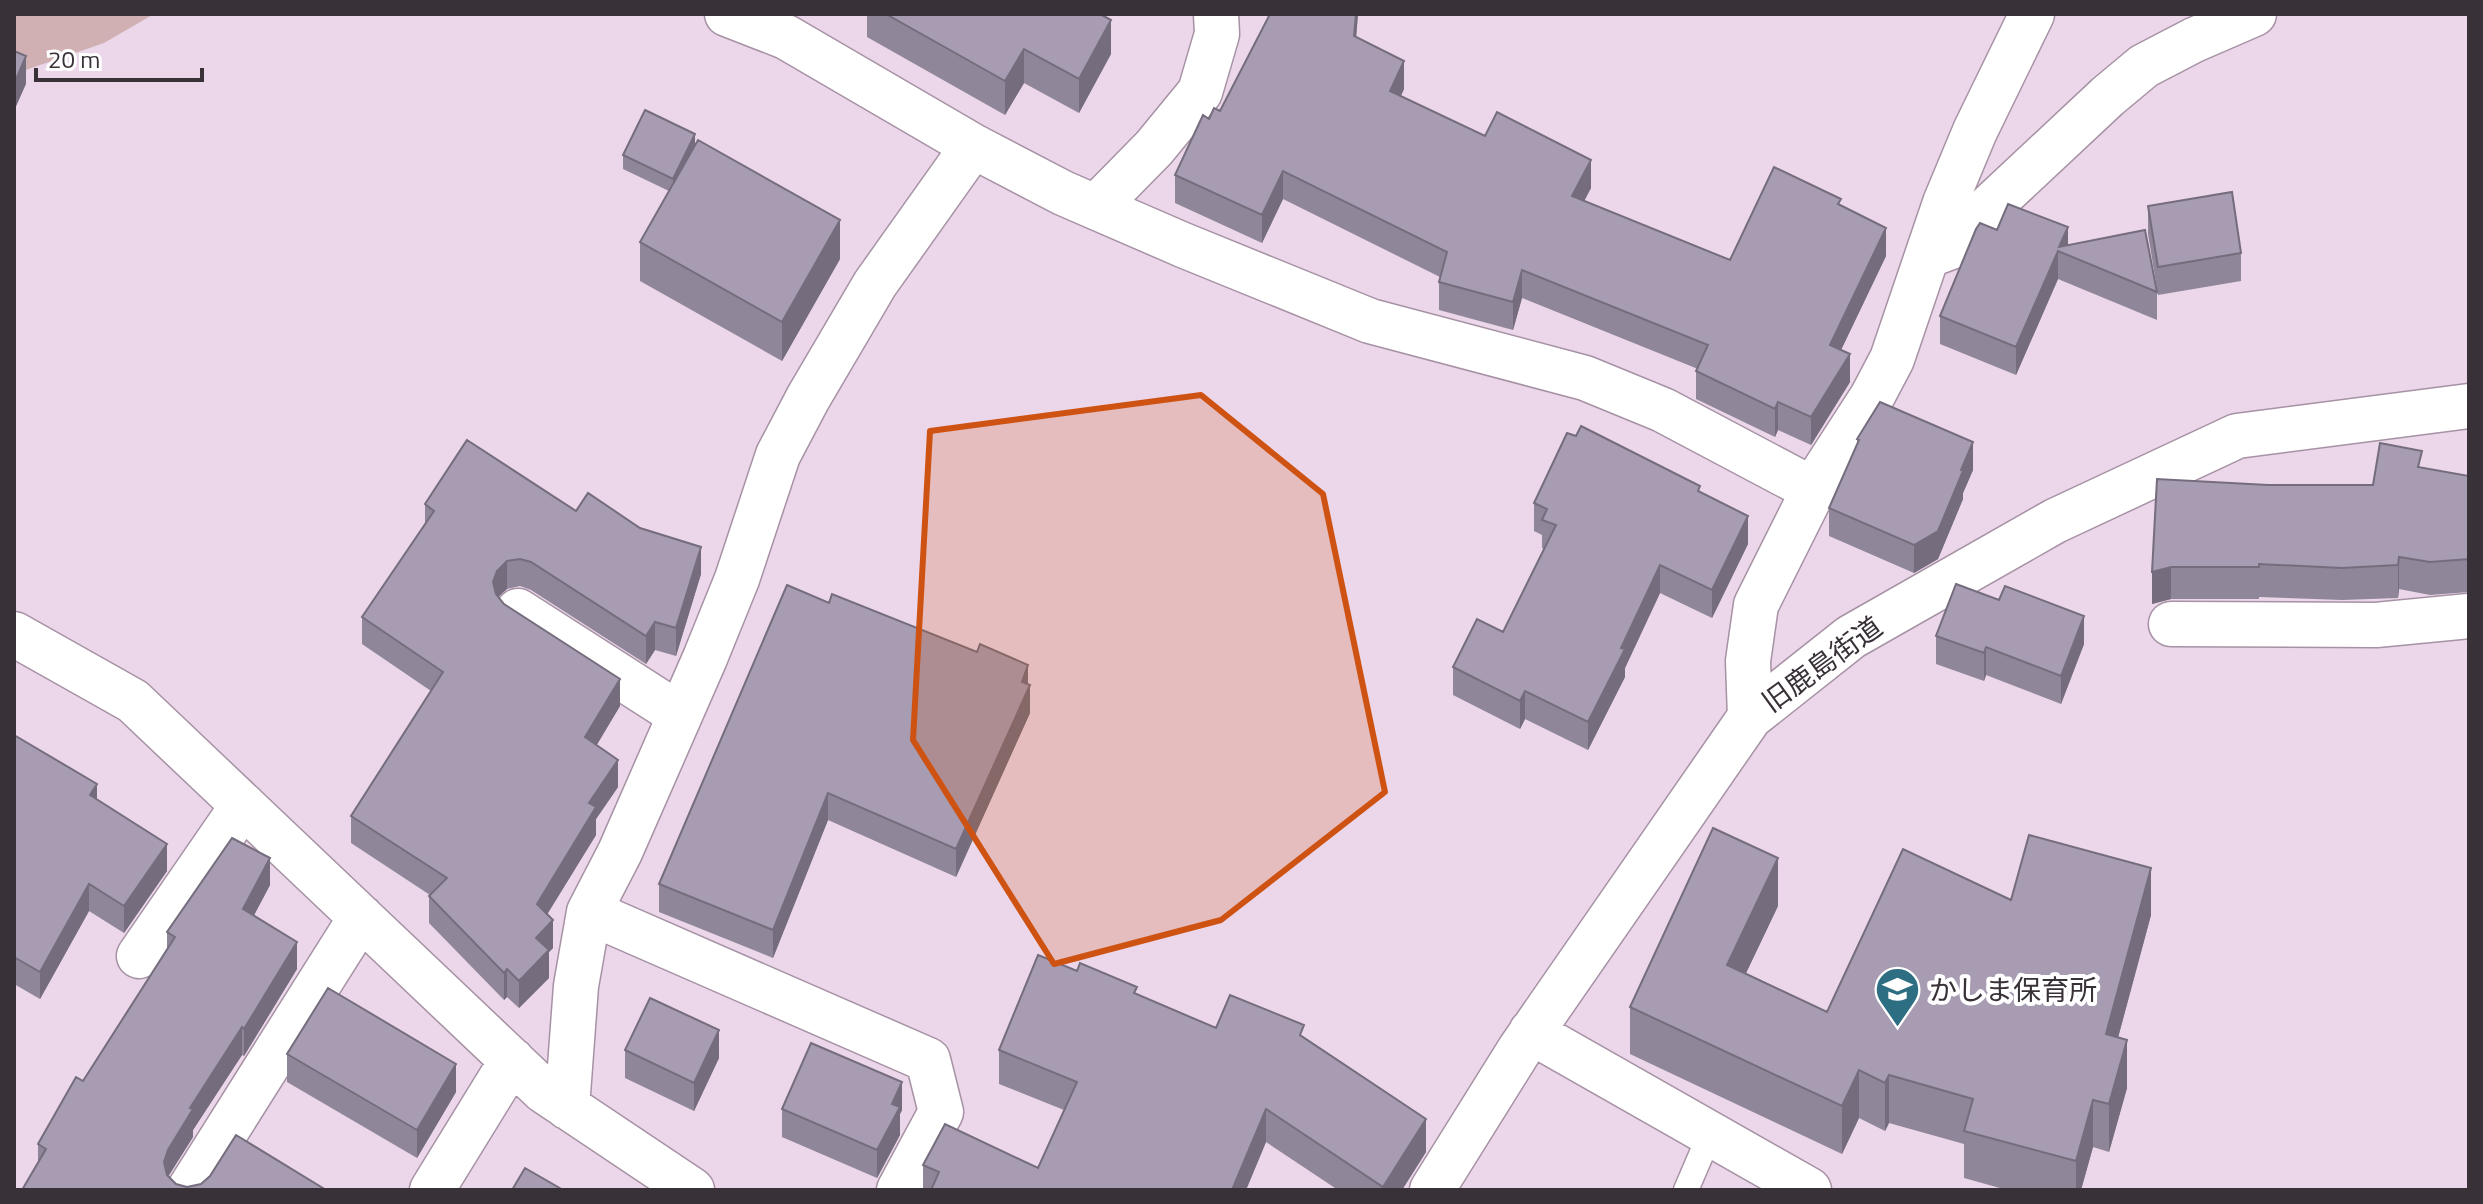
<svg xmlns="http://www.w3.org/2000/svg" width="2483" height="1204" font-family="'Titillium Web','Noto Sans JP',sans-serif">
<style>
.green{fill:#d0b0b3}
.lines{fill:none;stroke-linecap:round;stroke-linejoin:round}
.lane-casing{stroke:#a692a4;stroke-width:27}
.street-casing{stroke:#a692a4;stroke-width:47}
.lane{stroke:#fff;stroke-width:24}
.street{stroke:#fff;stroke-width:44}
.wall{fill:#908699}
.shaded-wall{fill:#756d7d}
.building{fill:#a79cb2;stroke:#756d7d;stroke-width:2}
.marked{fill:#ce5313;fill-opacity:0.2;stroke:#ce5313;stroke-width:6;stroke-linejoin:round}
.labels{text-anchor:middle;stroke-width:8;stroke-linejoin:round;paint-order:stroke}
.street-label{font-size:28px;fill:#393138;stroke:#fff}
.poi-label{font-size:28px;fill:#393138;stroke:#fff;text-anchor:start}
</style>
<rect width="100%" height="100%" fill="#ebd7e9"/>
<!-- green -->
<path class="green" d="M14 14H154L104 43 14 74Z"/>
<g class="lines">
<defs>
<path id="lane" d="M1686 1190 1710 1134"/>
<path id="street" d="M727 14 786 37 973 146 1063 193 1183 245 1370 321 1585 378 1663 410 1814 490
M1096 207 1154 148 1200 92 1217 34 1216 14
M1927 256 1951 247 1968 227 2108 96 2144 66 2194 40 2254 14
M518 611 680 715
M2171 624 2376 625 2469 616
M14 634 133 701 544 1091 692 1190
M1750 717 1748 661 1756 605 1819 479 1872 397 1892 359 1945 203 1975 131 2032 14
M589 912 928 1060 941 1112 899 1190
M139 956 243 805
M1531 1032 1809 1190
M567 1107 576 986 589 912 620 852 705 658 737 579 778 455 808 398 875 284 973 146
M189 1190 361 917
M432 1190 512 1060
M1432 1190 1520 1049 1750 717 1851 637 2055 521 2237 436 2469 406"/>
</defs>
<!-- lane casing -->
<use href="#lane" class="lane-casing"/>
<!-- street casing -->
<use href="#street" class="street-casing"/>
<!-- lane -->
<use href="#lane" class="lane"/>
<!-- street -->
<use href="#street" class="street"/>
</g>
<!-- wall -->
<path class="wall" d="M867 14H1100L1111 54 1079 113 1024 83 1005 115 867 37Z
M1358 14 1356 37 1404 89 1401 96 1591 188 1584 201 1730 260 1841 206 1886 256 1841 350 1850 382 1811 445 1778 430 1775 437 1696 399V371L1698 369 1522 298 1513 330 1439 310V282L1440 277 1283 199 1262 243 1175 203V175L1209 119Z
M695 146 840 259 782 361 640 281V242L669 191 623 169V155Z
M2148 206 2241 253V281L2158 295 2148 234Z
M1997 230 2068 245 2157 292V320L2058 279 2016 375 1940 344V316Z
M1857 439 1973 470 1963 493V499L1938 559 1914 573 1829 536V508L1857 445Z
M2422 468 2469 476V592L2430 595 2399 589 2398 598 2342 600 2259 597V599H2171L2152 604V572L2268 485H2373Z
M1700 492 1748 544 1712 618 1660 593 1625 668V677L1588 750 1525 719 1520 729 1453 695V667L1503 632 1544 549 1542 548V535L1534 531V503Z
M425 504 576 511 701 574 676 656 655 650 646 664 531 590 520 586 507 589 498 597 504 604 620 706 596 745 618 787 596 819V835L547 914 553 948 549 952V978L519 1008 507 997 504 1000 429 923V896L430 895 351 843V816L431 691 362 644V617L425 524Z
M1936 636 2084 644 2061 704 1986 675 1984 681 1936 664Z
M1028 684 1030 713 956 877 828 820 773 958 659 912V884Z
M14 735 97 799 167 871 124 933 89 911 40 999 14 984Z
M270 885 254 915 297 969 244 1056 242 1055 193 1130V1137L168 1176 176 1184 187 1187 326 1190H22L38 1163V1144L83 1081 167 950V932Z
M2011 900 2151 915 2118 1038 2127 1088 2109 1152 2093 1147 2081 1190H2007L1964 1178V1144L1889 1123 1885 1131 1859 1118 1842 1154 1630 1054V1007L1778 906 1746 973 1827 1012Z
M1137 994 1216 1028 1304 1038 1426 1152 1402 1190H1338L1266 1142 1246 1190H923V1165L1038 1168 1064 1110 999 1084V1050Z
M625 1050 719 1058 694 1111 625 1078Z
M287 1054 456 1092 417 1158 287 1082Z
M782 1109 902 1110 900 1114V1135L877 1178 782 1137Z"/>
<!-- shaded-wall -->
<path class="shaded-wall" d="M1356 14H1358L1354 64V36Z
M1111 20V54L1079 113V79Z
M1024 49V83L1005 115V81Z
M26 56V84L14 111V84Z
M1404 61V89L1390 119V91Z
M695 134V149L673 194V179Z
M1591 160V188L1572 224V196Z
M1283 171V199L1262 243V215Z
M840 220V259L782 361V322Z
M2068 227V255L2059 247Z
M1886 228V256L1830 373V345Z
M2058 251V279L2016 375V347Z
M1522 270V298L1513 330V302Z
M1850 354V382L1811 445V417Z
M1778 402V430L1775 437V409Z
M1973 442V470L1963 493V499L1938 559 1914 573V545L1961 470Z
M1748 516V544L1712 618V590Z
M701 547V574L676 656V628Z
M2399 557V589L2398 598V565Z
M507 561V589L497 598 493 582 497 571Z
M1660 565V593L1625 668V677L1588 750V722Z
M2171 567V599L2152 604V572Z
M2084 616V644L2061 704V676Z
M655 622V650L646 664V636Z
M1986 647V675L1984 681V653Z
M1028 665V690L1030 685V713L956 877V849Z
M620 679V706L585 765V737Z
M1525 691V719L1520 729V701Z
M618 760V787L596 819V835L537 931V904L589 803Z
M97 784V811L90 795Z
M828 793V820L773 958V930Z
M167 844V871L124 933V906Z
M270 858V885L243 936V909Z
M1778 858V906L1727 1013V965Z
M2151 868V915L2106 1082V1034Z
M89 884V911L40 999V972Z
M553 920V948L549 952V978L519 1008V981L536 938Z
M297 942V969L244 1056V1029Z
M507 969V997L504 1000V973Z
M242 1027V1055L193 1130V1137L168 1177 164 1162 168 1150 190 1108Z
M719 1030V1058L694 1111V1083Z
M2127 1040V1088L2109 1152V1104Z
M456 1064V1092L417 1158V1130Z
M1859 1070V1118L1842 1154V1106Z
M1889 1075V1123L1885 1131V1083Z
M902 1082V1110L900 1114V1135L877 1178V1150L892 1104Z
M2093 1100V1147L2081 1190H2076V1161Z
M1266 1109V1142L1246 1190H1232Z
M1426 1119V1152L1402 1190H1383V1187Z"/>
<!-- building -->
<path class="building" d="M886 14H1100L1111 20 1079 79 1024 49 1005 81Z
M1270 14H1356L1354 36 1404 61 1390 91 1485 136 1497 112 1591 160 1572 196 1730 260 1774 167 1841 199 1838 204 1886 228 1830 345 1850 354 1811 417 1778 402 1775 409 1696 371 1708 345 1522 270 1513 302 1439 282 1447 252 1283 171 1262 215 1175 175 1203 115 1209 119 1214 108 1220 111Z
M14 51 26 56 14 84Z
M645 110 695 134 673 179 623 155Z
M698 140 840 220 782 322 640 242Z
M2232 192 2241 253 2158 267 2148 206Z
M2008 204 2068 227 2059 247 2145 230 2157 292 2058 251 2016 347 1940 316 1976 229 1980 223 1997 230Z
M1880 402 1973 442 1961 470 1963 471 1938 531 1914 545 1829 508 1859 440 1857 439Z
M1581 426 1700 486 1698 491 1748 516 1712 590 1660 565 1621 648 1625 649 1588 722 1525 691 1520 701 1453 667 1477 619 1503 632 1556 525 1542 520 1547 509 1534 503 1567 433 1576 436Z
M467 440 576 511 588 493 640 528 701 547 676 628 655 622 646 636 531 562 520 559 507 561 497 571 493 582 496 594 504 604 620 679 585 737 618 760 589 803 596 807 537 904 553 920 536 938 549 950 519 981 507 969 504 973 429 896 447 878 351 816 443 672 362 617 434 511 425 504Z
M2380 443 2422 451 2418 467 2469 476V559L2430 562 2399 557 2398 565 2342 568 2259 564V567H2171L2152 572 2157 479 2268 485H2373Z
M1956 584 1999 600 2005 586 2084 616 2061 676 1986 647 1984 653 1936 636Z
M787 585 829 603 832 594 977 652 980 644 1028 665 1022 682 1030 685 956 849 828 793 773 930 659 884Z
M14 735 97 784 90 795 167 844 124 906 89 884 40 972 14 957Z
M1713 828 1778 858 1727 965 1827 1012 1903 849 2011 900 2029 835 2151 868 2106 1034 2127 1040 2109 1104 2093 1100 2076 1161 1964 1131 1973 1099 1889 1075 1885 1083 1859 1070 1842 1106 1630 1007Z
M232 838 270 858 243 909 297 942 244 1029 242 1027 190 1108 193 1109 168 1150 164 1162 167 1175 176 1184 187 1187 201 1184 210 1176 236 1135 326 1190H22L46 1149 38 1144 76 1077 83 1081 175 937 167 932Z
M1038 955 1077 971 1080 963 1137 987 1134 993 1216 1028 1230 995 1304 1025 1300 1035 1426 1119 1383 1187 1266 1109 1232 1190H931L939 1172 923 1165 945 1124 1038 1168 1077 1082 999 1050Z
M328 988 456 1064 417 1130 287 1054Z
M650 998 719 1030 694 1083 625 1050Z
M811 1043 902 1082 892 1104 900 1107 877 1150 782 1109Z
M525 1168 563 1190H512Z"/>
<!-- marked area -->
<path class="marked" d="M1201 395 1323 494 1385 792 1221 920 1054 964 913 740 930 431Z"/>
<!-- icons -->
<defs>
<symbol id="school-pin" viewBox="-11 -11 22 30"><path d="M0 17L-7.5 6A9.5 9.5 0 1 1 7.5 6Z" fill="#2e6e82" stroke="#fff"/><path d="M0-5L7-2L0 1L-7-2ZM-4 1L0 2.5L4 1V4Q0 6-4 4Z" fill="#fff"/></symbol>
</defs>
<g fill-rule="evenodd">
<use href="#school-pin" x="1872" y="964" width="51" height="69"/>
</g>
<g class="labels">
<!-- street labels -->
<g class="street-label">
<text transform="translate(1822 664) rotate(-36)" y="10">旧鹿島街道</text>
</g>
<!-- poi labels -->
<g class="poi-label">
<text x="1929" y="1000">かしま保育所</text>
</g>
</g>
<!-- border -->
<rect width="2483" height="1204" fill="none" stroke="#393138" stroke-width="32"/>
<!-- scale -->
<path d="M36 68v12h166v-12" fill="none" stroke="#393138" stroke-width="4"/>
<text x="48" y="68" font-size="24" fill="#393138" stroke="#ffffff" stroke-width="6" paint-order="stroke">20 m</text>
</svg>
